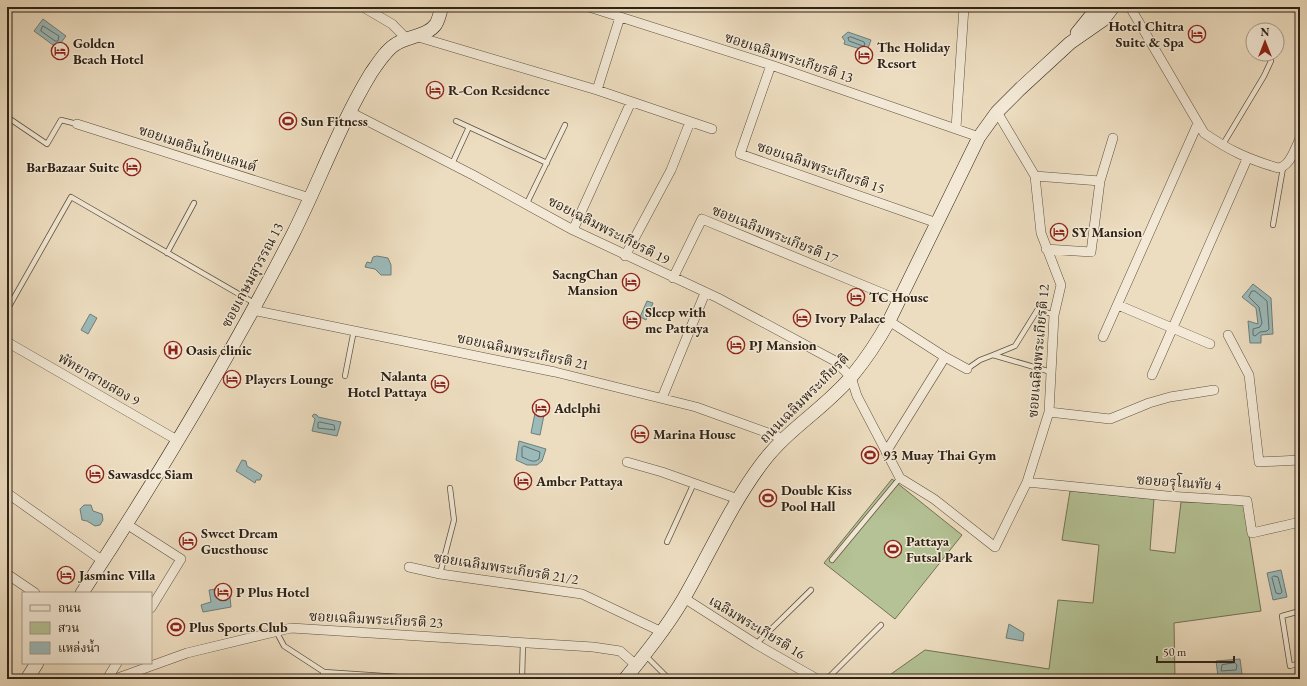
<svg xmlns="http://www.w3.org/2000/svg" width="1307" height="686" font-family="'EB Garamond','Noto Serif Thai',serif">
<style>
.green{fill:#b4c295;stroke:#727256}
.water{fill:#9bbaba;stroke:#707e78}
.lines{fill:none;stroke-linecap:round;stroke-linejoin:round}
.shore{stroke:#656e68;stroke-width:1}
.lane-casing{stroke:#5e5240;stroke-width:6}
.street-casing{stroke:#5e5240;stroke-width:10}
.secondary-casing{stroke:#2f2316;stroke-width:14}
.lane{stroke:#f3e9d6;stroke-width:4.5}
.street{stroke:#f3e9d6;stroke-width:9}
.secondary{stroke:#f3e9d6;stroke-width:13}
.labels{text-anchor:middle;stroke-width:3;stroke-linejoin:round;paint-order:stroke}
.poi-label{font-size:14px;font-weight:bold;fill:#2f2316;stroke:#f3e9d6;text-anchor:start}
.street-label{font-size:14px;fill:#2f2316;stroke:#f3e9d6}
</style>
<rect width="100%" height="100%" fill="#edddc0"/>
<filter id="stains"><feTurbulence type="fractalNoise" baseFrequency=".005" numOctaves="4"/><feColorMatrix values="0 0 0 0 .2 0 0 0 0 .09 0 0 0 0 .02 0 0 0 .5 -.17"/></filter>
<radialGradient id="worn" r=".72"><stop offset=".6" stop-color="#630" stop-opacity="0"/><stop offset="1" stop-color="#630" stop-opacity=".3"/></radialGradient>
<!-- green -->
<path class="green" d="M892 479 962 535 895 619 824 563Z
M1070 491 1154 499 1150 550 1175 553 1181 502 1244 504 1261 611 1174 623 1175 679H884L925 650 1049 669 1058 600 1093 603 1099 545 1062 540Z"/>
<!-- water -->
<path class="water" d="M43 19 66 36 57 48 34 31Z
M848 32 871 40 867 51 844 44 845 41 842 37Z
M377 256 388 258 391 265V275H381L375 269 365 267 367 262 371 263 373 257Z
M1253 284 1271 298 1273 334 1261 335V343H1250L1248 321 1258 324 1256 308 1242 297Z
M647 301 653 303 646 320 640 317Z
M90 314 97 318 88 334 81 330Z
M535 413 544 415 540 435 531 433Z
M314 414 317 415 318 417 341 422 337 436 312 431 315 419 312 416Z
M519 441 546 449 542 461 537 465H527L516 460Z
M242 460 246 461 247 466 262 475 260 480H256L255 483 236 471Z
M84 505H91L93 511 102 514 103 520 100 525 95 526 87 521 82 520 80 509Z
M1281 570 1287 597 1273 600 1267 573Z
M217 589 230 597 231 607 203 612 201 605 211 602 209 590Z
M1009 624 1024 633 1023 641 1006 638Z
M1240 659 1242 674 1218 676 1216 661Z"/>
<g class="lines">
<!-- shore -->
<path class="shore" d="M43 26 59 36 58 41H55L41 31Z
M851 37 864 42 865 45 863 46 849 41 848 38Z
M1252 291H1255L1267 301 1269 329 1267 331 1260 332 1255 336 1253 335V329L1260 327 1262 323 1259 307 1249 297Z
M320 422 334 425 335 430 318 428V423Z
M524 446 540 452 539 459C533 464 528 459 522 457V448Z
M1274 576 1278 577 1282 592 1280 594 1276 593 1272 578Z
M1235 663 1237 665 1236 670 1221 671 1222 665Z"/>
<defs>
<path id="lane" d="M7 117 47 144 61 120 77 124
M456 121 547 163
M1222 146 1264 76 1271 61
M452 164 469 127
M527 203 565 125
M1273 225 1283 168
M167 253 194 203
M7 310 71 197 256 304
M993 355 1015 346 1038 309 1054 315
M967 369 980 360 993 355 1051 372
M345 376 354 330
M667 542 694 483
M832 560 900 478
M440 574 454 520 450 488
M1300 611 1282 616 1290 666 1300 663
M276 631 284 646 324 672 429 679
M756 644 811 590
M646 656 669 679
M321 679 324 672
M522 679 523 642
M827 679 881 625"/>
<path id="street" d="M363 7 392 24 407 39
M589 7 771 65 979 137
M1130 7 1204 133C1230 151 1248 159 1278 168 1290 167 1295 148 1300 139
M415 36 597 90 712 129
M771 65 740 154 937 223
M597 90 620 17
M350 112 473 175 573 230 718 298 835 361 851 377 857 396 900 478 934 499 995 547 1027 482 1049 412 1054 315 1061 285 1041 233 1035 176 997 112
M77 124 310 198
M956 128 964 7
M1035 176 1100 181
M573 230 631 102
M1046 249 1091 252 1100 181 1113 138
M625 256 671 170 690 122
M673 278 702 219 899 300
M1118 305 1210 344
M252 310 555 372 696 407 782 438
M1228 335 1249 375 1259 462 1300 460
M1103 337 1198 123
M7 342 177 440
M945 357 967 369
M1152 375 1247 159
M662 398 705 293
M1049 412 1110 419 1149 403 1170 397 1214 390
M886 452 945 357 889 321
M627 462 662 472 738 499
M1027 482 1167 496 1247 501 1252 533 1300 522
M7 493 103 561
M128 525 181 559 151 608
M409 567 440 574 582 594 662 632
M7 574 35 593
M684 598 756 644 817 679
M107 679 117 663
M115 679 187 653 291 628 593 647 620 651 636 665"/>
<path id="secondary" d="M1077 33 1098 7
M82 593C158 477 230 357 293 234 320 180 340 124 371 73 378 63 386 50 396 44 408 36 428 36 436 24 439 19 440 12 442 7
M27 679 37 663
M625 679C646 653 667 627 684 598 710 553 731 504 763 462 788 429 825 408 852 376 866 359 878 341 889 321L979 137 997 112 1020 89 1070 43 1103 20 1113 7"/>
</defs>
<!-- lane casing -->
<use href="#lane" class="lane-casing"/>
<!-- street casing -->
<use href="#street" class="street-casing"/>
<!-- secondary casing -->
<use href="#secondary" class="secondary-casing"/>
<!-- lane -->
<use href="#lane" class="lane"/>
<!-- street -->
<use href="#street" class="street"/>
<!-- secondary -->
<use href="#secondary" class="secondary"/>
</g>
<!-- icons -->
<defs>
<symbol id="hotel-ring" viewBox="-11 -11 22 22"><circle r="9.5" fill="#f3e9d6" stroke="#8f2418" stroke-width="1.5"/><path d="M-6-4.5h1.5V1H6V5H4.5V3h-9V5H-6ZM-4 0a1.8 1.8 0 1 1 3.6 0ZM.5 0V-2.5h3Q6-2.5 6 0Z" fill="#8f2418"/></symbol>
<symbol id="stadium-ring" viewBox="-11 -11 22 22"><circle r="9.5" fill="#f3e9d6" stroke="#8f2418" stroke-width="1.5"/><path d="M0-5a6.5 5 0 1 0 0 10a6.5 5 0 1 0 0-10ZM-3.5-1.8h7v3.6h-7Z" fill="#8f2418"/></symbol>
<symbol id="hospital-ring" viewBox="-11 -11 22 22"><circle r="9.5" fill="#f3e9d6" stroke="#8f2418" stroke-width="1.5"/><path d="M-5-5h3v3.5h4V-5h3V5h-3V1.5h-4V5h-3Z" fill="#8f2418"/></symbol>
</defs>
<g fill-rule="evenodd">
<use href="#hotel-ring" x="1187" y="24" width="20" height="20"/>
<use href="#hotel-ring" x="50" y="41" width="20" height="20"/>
<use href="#hotel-ring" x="854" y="45" width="20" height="20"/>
<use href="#hotel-ring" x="425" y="80" width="20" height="20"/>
<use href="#stadium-ring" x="278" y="111" width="20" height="20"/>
<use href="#hotel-ring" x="122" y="157" width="20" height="20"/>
<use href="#hotel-ring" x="1049" y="222" width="20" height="20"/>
<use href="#hotel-ring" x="621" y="272" width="20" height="20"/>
<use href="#hotel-ring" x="846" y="287" width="20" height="20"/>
<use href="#hotel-ring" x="792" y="308" width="20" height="20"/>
<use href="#hotel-ring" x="622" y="310" width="20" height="20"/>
<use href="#hotel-ring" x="726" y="335" width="20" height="20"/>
<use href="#hospital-ring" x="163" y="340" width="20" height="20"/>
<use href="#hotel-ring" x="222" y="369" width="20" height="20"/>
<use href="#hotel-ring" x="430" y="374" width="20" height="20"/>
<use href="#hotel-ring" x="531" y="398" width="20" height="20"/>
<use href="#hotel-ring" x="630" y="424" width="20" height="20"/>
<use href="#stadium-ring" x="860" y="445" width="20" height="20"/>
<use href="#hotel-ring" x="85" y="464" width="20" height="20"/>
<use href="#hotel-ring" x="513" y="471" width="20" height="20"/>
<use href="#stadium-ring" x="758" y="488" width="20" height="20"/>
<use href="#hotel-ring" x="178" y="531" width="20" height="20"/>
<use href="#stadium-ring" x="883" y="539" width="20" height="20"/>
<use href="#hotel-ring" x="56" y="565" width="20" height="20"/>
<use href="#hotel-ring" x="213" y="582" width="20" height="20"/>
<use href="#stadium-ring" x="166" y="617" width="20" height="20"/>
</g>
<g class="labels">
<!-- poi labels -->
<g class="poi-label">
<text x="1184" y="31" text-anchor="end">Hotel Chitra<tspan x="1184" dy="16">Suite &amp; Spa</tspan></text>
<text x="73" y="48">Golden<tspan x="73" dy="16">Beach Hotel</tspan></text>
<text x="877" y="52">The Holiday<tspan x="877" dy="16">Resort</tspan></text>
<text x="448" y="95">R-Con Residence</text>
<text x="301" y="126">Sun Fitness</text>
<text x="119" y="172" text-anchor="end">BarBazaar Suite</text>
<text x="1072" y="237">SY Mansion</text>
<text x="618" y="279" text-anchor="end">SaengChan<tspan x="618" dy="16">Mansion</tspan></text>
<text x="869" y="302">TC House</text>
<text x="645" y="317">Sleep with<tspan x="645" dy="16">me Pattaya</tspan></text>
<text x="815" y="323">Ivory Palace</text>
<text x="749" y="350">PJ Mansion</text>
<text x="186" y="355">Oasis clinic</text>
<text x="427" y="381" text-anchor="end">Nalanta<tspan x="427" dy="16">Hotel Pattaya</tspan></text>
<text x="245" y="384">Players Lounge</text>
<text x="554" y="413">Adelphi</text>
<text x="653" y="439">Marina House</text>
<text x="883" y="460">93 Muay Thai Gym</text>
<text x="108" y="479">Sawasdee Siam</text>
<text x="536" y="486">Amber Pattaya</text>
<text x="781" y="495">Double Kiss<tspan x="781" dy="16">Pool Hall</tspan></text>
<text x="201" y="538">Sweet Dream<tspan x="201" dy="16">Guesthouse</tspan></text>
<text x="906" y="546">Pattaya<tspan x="906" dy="16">Futsal Park</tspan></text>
<text x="79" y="580">Jasmine Villa</text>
<text x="236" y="597">P Plus Hotel</text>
<text x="189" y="632">Plus Sports Club</text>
</g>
<!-- street labels -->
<g class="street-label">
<text transform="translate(789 57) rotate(18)" y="5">ซอยเฉลิมพระเกียรติ 13</text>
<text transform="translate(198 148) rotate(18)" y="5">ซอยเมดอินไทยแลนด์</text>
<text transform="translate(821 167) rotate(19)" y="5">ซอยเฉลิมพระเกียรติ 15</text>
<text transform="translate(609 230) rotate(27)" y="5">ซอยเฉลิมพระเกียรติ 19</text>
<text transform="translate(775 234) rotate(22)" y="5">ซอยเฉลิมพระเกียรติ 17</text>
<text transform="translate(252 275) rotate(-62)" y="5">ซอยเกษมสุวรรณ 13</text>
<text transform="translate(523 351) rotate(12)" y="5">ซอยเฉลิมพระเกียรติ 21</text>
<text transform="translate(1038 351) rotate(-85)" y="5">ซอยเฉลิมพระเกียรติ 12</text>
<text transform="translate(99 379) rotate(30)" y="5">พัทยาสายสอง 9</text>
<text transform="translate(804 398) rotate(-45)" y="5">ถนนเฉลิมพระเกียรติ</text>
<text transform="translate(1179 482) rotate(4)" y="5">ซอยอรุโณทัย 4</text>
<text transform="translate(506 568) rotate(9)" y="5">ซอยเฉลิมพระเกียรติ 21/2</text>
<text transform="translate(376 619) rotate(3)" y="5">ซอยเฉลิมพระเกียรติ 23</text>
<text transform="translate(757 627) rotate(31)" y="5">เฉลิมพระเกียรติ 16</text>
</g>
</g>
<!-- margin -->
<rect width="1307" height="686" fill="none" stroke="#edddc0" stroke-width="24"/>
<rect x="8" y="8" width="1291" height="670" fill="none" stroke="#2f2316" stroke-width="2"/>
<rect x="12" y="12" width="1283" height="662" fill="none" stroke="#2f2316"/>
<!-- legend -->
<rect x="22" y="592" width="130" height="72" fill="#f3e9d6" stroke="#a59a89"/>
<rect x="30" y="605" width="20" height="6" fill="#f3e9d6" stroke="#a59a89"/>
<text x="58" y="612" font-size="12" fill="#2f2316">ถนน</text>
<rect x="30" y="622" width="20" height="12" fill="#b4c295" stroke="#a59a89"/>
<text x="58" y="632" font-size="12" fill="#2f2316">สวน</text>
<rect x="30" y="642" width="20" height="12" fill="#9bbaba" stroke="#a59a89"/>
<text x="58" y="652" font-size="12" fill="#2f2316">แหล่งน้ำ</text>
<!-- north arrow -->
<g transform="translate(1265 42)"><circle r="19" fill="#f3e9d6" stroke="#a59a89"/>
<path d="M0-3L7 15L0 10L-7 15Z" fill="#8f2418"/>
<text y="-6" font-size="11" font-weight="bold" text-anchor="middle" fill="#2f2316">N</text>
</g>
<!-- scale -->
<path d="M1157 656v6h77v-6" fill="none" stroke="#2f2316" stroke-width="2"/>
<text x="1163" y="656" font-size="12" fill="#2f2316" stroke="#f3e9d6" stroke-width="3" paint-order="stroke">50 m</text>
<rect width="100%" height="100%" filter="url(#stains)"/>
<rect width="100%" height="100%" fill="url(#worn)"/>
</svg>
